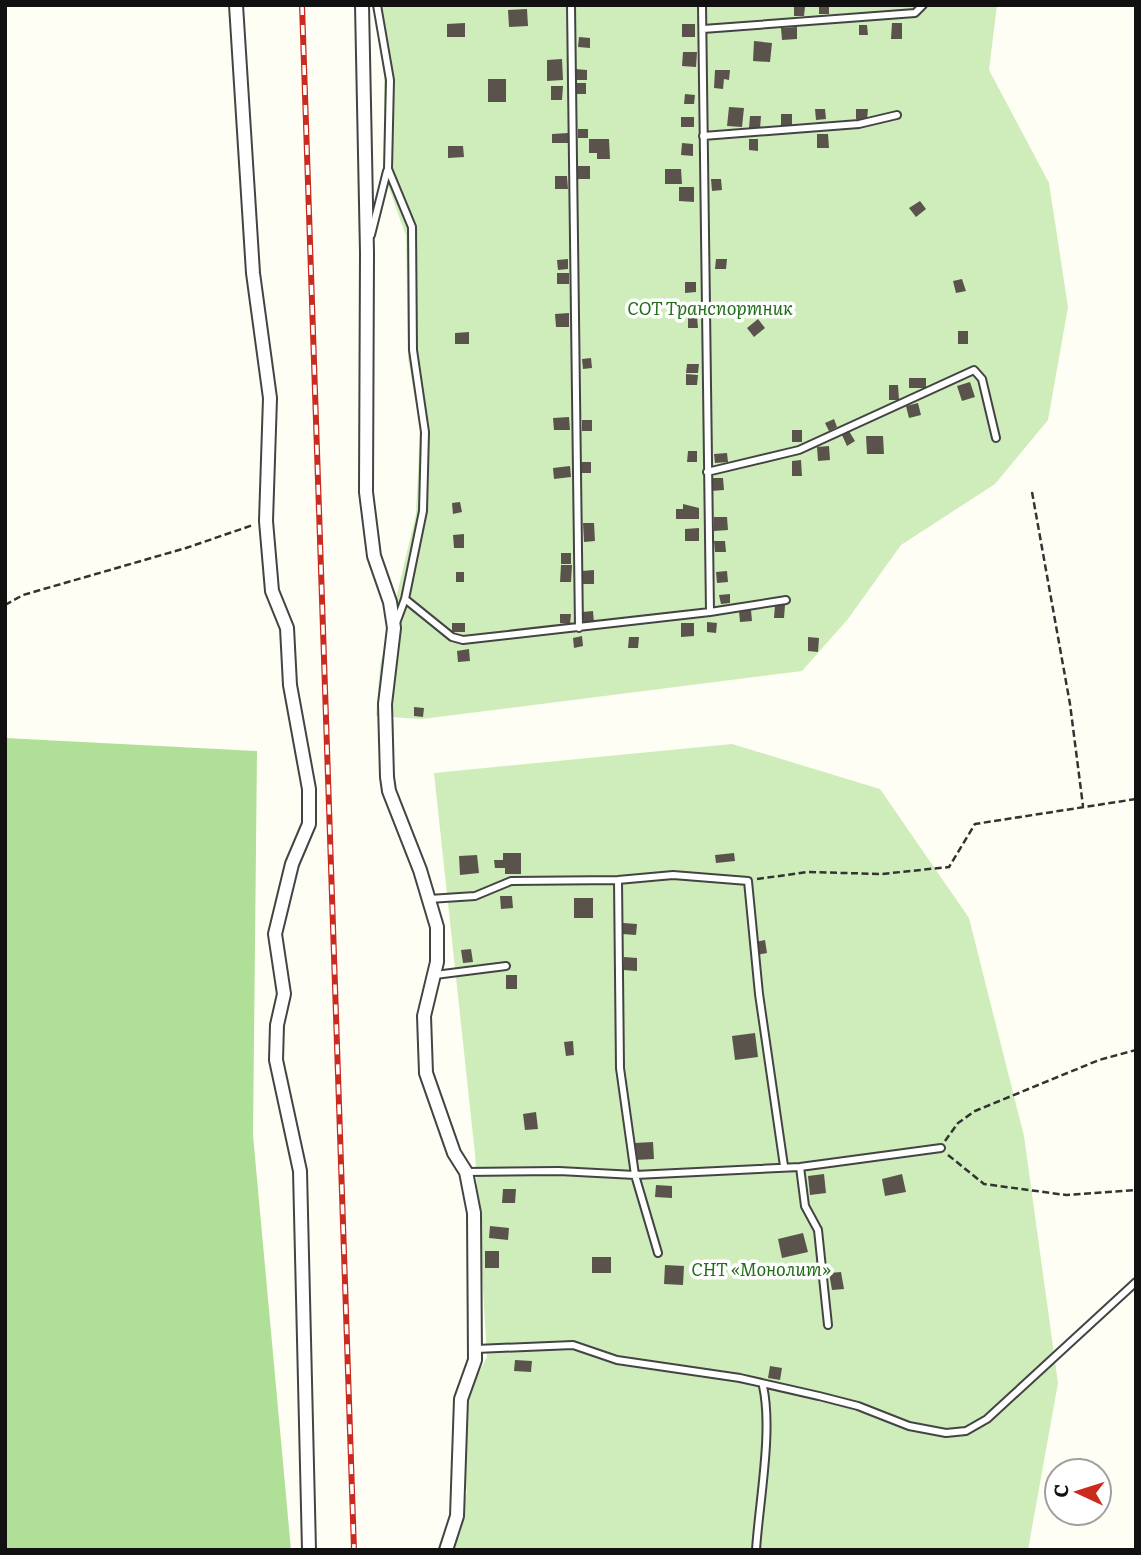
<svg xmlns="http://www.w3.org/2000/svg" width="1141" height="1555" font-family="Literata,serif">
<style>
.green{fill:#ceedba}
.forest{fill:#b0df98}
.building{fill:#5a534c}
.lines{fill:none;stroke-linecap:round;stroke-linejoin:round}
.lane-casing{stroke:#444;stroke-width:10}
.street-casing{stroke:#444;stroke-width:16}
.path{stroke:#333;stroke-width:2.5;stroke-dasharray:7 3.5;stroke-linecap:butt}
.lane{stroke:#fff;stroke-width:6}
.street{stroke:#fff;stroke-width:12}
.rail-casing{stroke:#cb2a1e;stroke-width:6}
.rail{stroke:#fff;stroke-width:3.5;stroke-dasharray:10;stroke-linecap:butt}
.labels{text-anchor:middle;stroke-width:7;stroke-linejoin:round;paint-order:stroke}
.park-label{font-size:18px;font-style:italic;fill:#236e1b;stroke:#fff}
</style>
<rect width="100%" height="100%" fill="#fffef4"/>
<!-- green -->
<path class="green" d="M374 5H997L989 70 1049 183 1068 307 1048 420 995 484 901 545 848 619 802 671 422 719 376 716 380 666 416 514 420 427 408 358 406 236 384 174V76Z
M732 744 880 789 969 918 1024 1136 1058 1383 1028 1550H451L467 1492 455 1418 487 1357 475 1154 434 773Z"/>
<!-- forest -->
<path class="forest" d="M5 738 257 751 253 1135 291 1550H5Z"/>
<!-- building -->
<path class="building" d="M819 5H829V14H819Z
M794 6 805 7 804 16H794Z
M527 9 528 26 509 27 508 10Z
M465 23V37H447V24Z
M892 23H902V39H891Z
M682 24H695V37H682Z
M859 25H867L868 35H859Z
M797 27V39L782 40 781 28Z
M579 37 590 38V48L578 47Z
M754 41 772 43 770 62 753 61Z
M683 52H697L696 67 682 66Z
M562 59 563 80 547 81V60Z
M575 69 587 70V80H575Z
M715 70H730L729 80 724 79 723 89 714 88Z
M488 79H506V102H488Z
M576 83H586V94H576Z
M551 86H563L562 100H551Z
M685 94 695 95 694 104H684Z
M729 107 744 108 742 127 727 126Z
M815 109H825L826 119 816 120Z
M856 109H868L867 119H856Z
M781 114H792V127H781Z
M750 116H761L760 129 749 128Z
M681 117H694V127H681Z
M578 129H588V138H578Z
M568 133V143H552V134Z
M817 134H828L829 148H817Z
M589 139H609L610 159H597V153H589Z
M749 139H758V151L749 150Z
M682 143 693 144V156L681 155Z
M448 146H463L464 157 448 158Z
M578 166H590V179H578Z
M665 169H681L682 184H665Z
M555 176H567L568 189H555Z
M711 179H721L722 190 712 191Z
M679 187H694V202L679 201Z
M920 201 926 209 916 217 909 208Z
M568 259V269L558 270 557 260Z
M716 259H727L726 269H715Z
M557 273H569V284H557Z
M962 279 966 291 956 293 953 281Z
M685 282H696V292L685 293Z
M569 313V327H556L555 314Z
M688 317H697L698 328H688Z
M758 319 765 328 754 337 747 328Z
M958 331H968V344H958Z
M469 332V344H455V333Z
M591 358 592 368 583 369 582 359Z
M687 364H699L698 373H686Z
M686 374 698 375 697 385H686Z
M909 378H926V388H909Z
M970 382 975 397 962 401 957 386Z
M889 385H898L899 400H889Z
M918 403 921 415 909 418 906 406Z
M569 417 570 430H554L553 418Z
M834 419 837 427 829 431 825 423Z
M582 420H592V431H582Z
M792 430H802V442H792Z
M849 431 855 441 847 446 842 435Z
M866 436H883L884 454H867Z
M829 446 830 460 818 461 817 447Z
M688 451H697V462H687Z
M727 453 728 462 715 463 714 454Z
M801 460 802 476H792V461Z
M580 462H591V473H580Z
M570 466 571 477 554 479 553 468Z
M710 478H723L724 490 711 491Z
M460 502 462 512 453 514 452 503Z
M683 504 699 508V519H676V509H683Z
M714 517H727L728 530 714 531Z
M583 523H594L595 541 584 542Z
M699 528V541H685V529Z
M464 534V548H454L453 535Z
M714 541H725L726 552H715Z
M561 553H571V564H561Z
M561 565H572L571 582H560Z
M594 570V584H583L582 571Z
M727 571 728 582 717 583 716 572Z
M456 572H464V582H456Z
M730 594V603L721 604 719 595Z
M775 605H785L784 618H774Z
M751 610 752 621 740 622 739 611Z
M593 611 594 623 584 624 582 612Z
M560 614H571L570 624 560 623Z
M707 622 717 623 716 633 707 632Z
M452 623H465V632H452Z
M681 623H694V636L681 637Z
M582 636 583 646 574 648 573 638Z
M629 637H639L638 648H628Z
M808 637 819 638 818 652 808 651Z
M469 649 470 661 458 662 457 651Z
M414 707 424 708 423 717 414 716Z
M503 853H521V874H505V868H495L494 860H503Z
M734 853 735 861 716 863 715 855Z
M477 855 479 873 460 875 459 856Z
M500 896H512L513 908 501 909Z
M574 898H593V918H574Z
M623 923 637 924 636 935 622 934Z
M765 940 767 953 757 955 755 942Z
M471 949 473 962 463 963 461 950Z
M624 957 637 958V971L623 970Z
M506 975H517V989H506Z
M755 1033 758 1057 735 1060 732 1036Z
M573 1041 574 1055 566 1056 564 1042Z
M536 1112 538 1129 525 1130 523 1114Z
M653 1142 654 1159 635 1160 634 1143Z
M824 1174 826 1193 810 1195 808 1176Z
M902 1174 906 1192 885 1196 882 1179Z
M656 1185 672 1186V1198L655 1197Z
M503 1189H516L515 1203H502Z
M490 1226 509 1228 508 1240 489 1238Z
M803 1233 808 1252 782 1258 778 1239Z
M485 1251H499V1268H485Z
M592 1257H611V1273H592Z
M665 1265 684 1266 683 1285 664 1284Z
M841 1272 844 1289 832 1290 829 1273Z
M515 1360 532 1361 531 1372 514 1371Z
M770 1366 782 1368 780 1380 768 1378Z"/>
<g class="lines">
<defs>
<path id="lane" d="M377 5 390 80 388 169 412 227 413 350 425 432 423 511 405 599 396 623
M571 5 579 628
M702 5 710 612
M703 29 915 13 923 5
M703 136 859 124 897 115
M371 235 387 171
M707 472 799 450 974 370 982 379 996 438
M405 599 452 637 463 640 710 612 786 600
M618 880 620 1068 635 1175 658 1253
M429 899 475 896 511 881 618 880 673 875 748 881 759 994 784 1166
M435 975 506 966
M800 1167 805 1206 818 1230 828 1325
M466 1172 559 1171 635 1175 800 1167 941 1148
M476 1349 573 1345 617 1360 740 1378 819 1396 858 1406 909 1426 946 1433 966 1431 987 1419 1136 1282
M756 1550C759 1503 773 1431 763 1386"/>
<path id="street" d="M236 5 253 273 270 398 266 521 272 591 287 628 290 685 309 789V824L292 864 275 934 284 994 277 1025 276 1060 300 1171 309 1550
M362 5 367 253 366 492 374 556 390 602 394 628 385 704 387 777 389 791 420 870 437 927V962L424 1016 426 1073 454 1153 466 1172 474 1213 475 1360 461 1399 457 1516 446 1550"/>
</defs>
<!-- lane casing -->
<use href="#lane" class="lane-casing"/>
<!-- street casing -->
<use href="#street" class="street-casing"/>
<!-- path -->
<path class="path" d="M1032 492 1070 704 1083 806
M5 605 23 595 186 548 253 525
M757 879 808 872 882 874 949 867 975 824 1136 799
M945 1141 958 1123 975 1111 1099 1060 1136 1050
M948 1155 984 1184 1066 1195 1136 1190"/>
<!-- lane -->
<use href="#lane" class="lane"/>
<!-- street -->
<use href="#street" class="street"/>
<defs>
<path id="rail" d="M302 5 354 1550"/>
</defs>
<!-- rail casing -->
<use href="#rail" class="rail-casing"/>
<!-- rail -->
<use href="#rail" class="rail"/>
</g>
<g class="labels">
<!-- park labels -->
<g class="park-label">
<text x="710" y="315">СОТ Транспортник</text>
<text x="761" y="1276">СНТ «Монолит»</text>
</g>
</g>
<!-- border -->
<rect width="1141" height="1555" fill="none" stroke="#111111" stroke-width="14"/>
<!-- north arrow -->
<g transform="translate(1078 1492) rotate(274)"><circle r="33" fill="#ffffff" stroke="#a0a0a0" stroke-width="2"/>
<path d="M0-5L12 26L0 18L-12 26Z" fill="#cb2a1e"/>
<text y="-10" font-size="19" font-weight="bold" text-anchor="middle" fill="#111111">С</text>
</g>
</svg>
